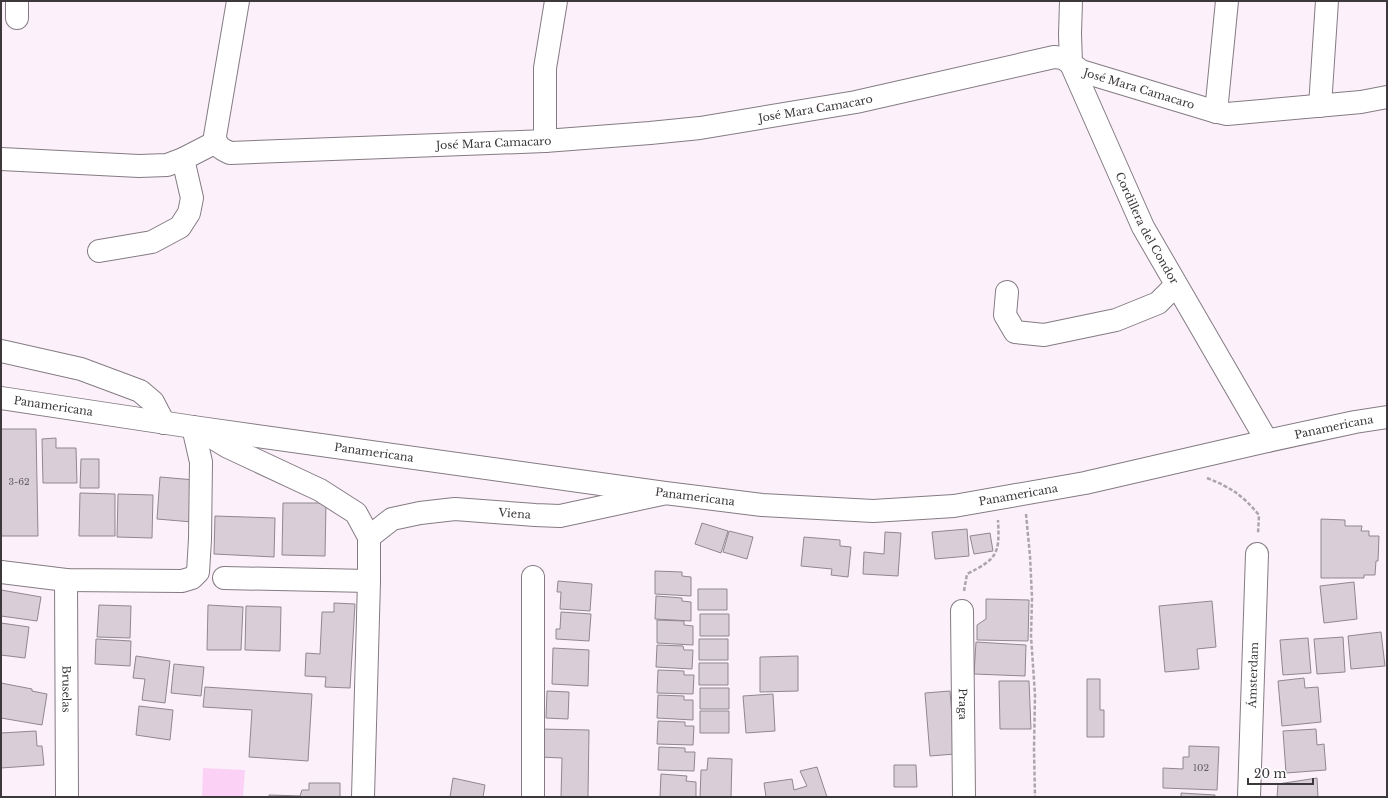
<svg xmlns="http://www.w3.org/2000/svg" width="1388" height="798" font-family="'Libre Baskerville',serif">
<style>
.green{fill:#fbd2f5}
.building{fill:#d9ced7;stroke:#918790}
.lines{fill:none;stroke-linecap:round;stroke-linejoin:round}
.minor-casing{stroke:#847b83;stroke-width:24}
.major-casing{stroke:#847b83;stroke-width:24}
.path{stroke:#ada5ac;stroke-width:2.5;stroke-dasharray:4 2;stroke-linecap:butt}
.minor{stroke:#fff;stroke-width:22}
.major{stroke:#fff;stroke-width:22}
.labels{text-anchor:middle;stroke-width:3;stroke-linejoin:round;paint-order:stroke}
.number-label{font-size:9px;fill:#635e63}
.street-label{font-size:11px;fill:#3c383c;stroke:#fff}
</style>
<rect width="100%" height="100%" fill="#fcf1fa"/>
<!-- green -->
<path class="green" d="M203 768 245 770 243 797H202Z"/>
<!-- building -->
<path class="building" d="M1 429H36L38 536H1Z
M56 438V448H76L77 483H43L42 439Z
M81 459H99V488H80Z
M160 477 195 480 192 522 157 519Z
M80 493 115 494V536H79Z
M118 494 153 495 152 538 117 537Z
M283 503H326L325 556 282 555Z
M215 516 275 518 274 557 214 554Z
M1321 519 1345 520V526H1362L1361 531H1369V536H1379L1378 561H1376L1375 575H1364V578H1321Z
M702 523 728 531 721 553 695 544Z
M967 529 969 556 935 559 932 532Z
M729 531 753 537 747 559 723 552Z
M885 532 901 533 898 576 863 574 864 552 884 554Z
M990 533 993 551 974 554 970 536Z
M804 537 840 540V546L851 547 848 577 831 575 832 569 801 566Z
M655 571 682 572V576L691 577V596L655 594Z
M558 581 592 584 590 611 560 609 561 592H557Z
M1354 582 1357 619 1324 623 1320 586Z
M698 589H727V610H698Z
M1 590 41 597 37 621 1 616Z
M656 596 682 598V601L691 602V621L655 619Z
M986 599 1029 600 1028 641 977 640V625L986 619Z
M1212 601 1216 647 1197 649 1199 669 1165 672 1159 606Z
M334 603 355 604 350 688 325 687 326 677 305 676 306 653 320 654 322 612H334Z
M99 605 131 606 130 638 97 637Z
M208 605 243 607 241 650H207Z
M246 606 281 607 280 651 245 650Z
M561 612 591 614 589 641 556 639V629H560Z
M700 614H729V636H700Z
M657 620 684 621V625L693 626V645L657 643Z
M1 623 29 627 25 658 1 655Z
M1381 632 1385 666 1351 669 1348 636Z
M1343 637 1345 672 1317 674 1314 639Z
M1308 638 1311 673 1283 675 1280 640Z
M96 639 131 641 130 666 95 664Z
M699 639H728V660H699Z
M976 642 1026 645 1025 676 974 674Z
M657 645 683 646 684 650H693L692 669 656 667Z
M553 648 589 650 588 686 552 684Z
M136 656 170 661 165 703 142 700 145 679 133 678Z
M798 656V691L760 692V657Z
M699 663H728V685H699Z
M174 664 204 667 201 696 171 693Z
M658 670 684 671V675H694L693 694 657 693Z
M1304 678 1305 688 1318 687 1321 722 1282 726 1278 681Z
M1087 679H1100V710H1104V737H1087Z
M999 681H1029L1031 729H1000Z
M1 683 32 689V691L47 694 42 725 1 718Z
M205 687 312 694 308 761 249 757 252 710 203 707Z
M700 688H729V709H700Z
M547 691 569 692 568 719 546 718Z
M950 691 955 754 930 756 925 693Z
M773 694 775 731 746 733 743 696Z
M658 695 684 696V700H693V720L657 718Z
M139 706 173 710 170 740 136 735Z
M700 711H729V733H700Z
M658 721 685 722V726H694L693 745 657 744Z
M540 729 589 730 588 797H561L562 758 539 757Z
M1316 729 1317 745 1324 744 1326 770 1286 773 1283 731Z
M36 731 37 746H42L44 765 1 768V733Z
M1189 746 1219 747 1217 790 1163 788V768L1183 769V757H1189Z
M659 747 685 748V752H695L694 771 658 770Z
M708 758 732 759 731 797H700L701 770H707Z
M894 765H916L917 787H894Z
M817 767 827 797H766L764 783 792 779 794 790 807 786 800 771Z
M661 774 687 776 686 781 696 782V797H660Z
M453 778 485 785 483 797H450Z
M1317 778 1318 797H1277L1278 784Z
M309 783H340V797H269V795L300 796 302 790H309Z
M1181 793 1215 795V797H1181Z"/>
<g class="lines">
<defs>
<g id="minor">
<path id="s1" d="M238 1 215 136C216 146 221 149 230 153L545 141 650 133 700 128 856 102 1054 57 1063 58 1081 71 1210 110 1227 114 1361 102 1387 97"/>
<path id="s2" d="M1071 1 1070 34 1071 64 1143 227 1267 441"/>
<path d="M17 18V1"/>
<path d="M1320 106 1327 1"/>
<path d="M1216 112 1227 1"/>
<path d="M545 141V68L556 1"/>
<path d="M1 159 139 166 167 165 183 159 216 142"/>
<path d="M99 251 152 242 180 227 189 213 192 198 183 159"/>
<path d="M1007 292 1005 315 1015 332 1044 335 1116 320 1158 303 1176 285"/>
<path d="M1 351 81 369 140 391 153 402 164 423"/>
<path d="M197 428 228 447 320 490 356 513 369 537V581L363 797"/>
<path id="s3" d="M369 537 392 519 420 513 455 509 535 515 560 516 662 494"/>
<path d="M1 572 66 580 182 581 192 578 198 572 200 539 201 462 193 427"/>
<path d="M224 578 369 581"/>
<path id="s4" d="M66 580 67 797"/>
<path id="s5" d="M962 611 964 797"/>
<path d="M533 797V577"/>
<path id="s6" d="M1249 797 1257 554"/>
</g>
<g id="major">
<path id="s7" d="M1 398 193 427 665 493 762 505 873 511 954 506 1085 483 1267 441 1355 422 1387 417"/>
</g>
</defs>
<!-- minor casing -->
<use href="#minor" class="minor-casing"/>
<!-- major casing -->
<use href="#major" class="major-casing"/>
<!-- path -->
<path class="path" d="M1207 478C1232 488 1242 495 1259 515L1258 534
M1026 514 1030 556 1032 598 1031 636 1035 695 1034 749 1035 797
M964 591 967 574C997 559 1000 554 998 520"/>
<!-- minor -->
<use href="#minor" class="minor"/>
<!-- major -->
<use href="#major" class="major"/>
</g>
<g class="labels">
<!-- number labels -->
<g class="number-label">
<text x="19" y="485">3-62</text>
<text x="1201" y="771">102</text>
</g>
<!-- street labels -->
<g class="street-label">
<text dy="4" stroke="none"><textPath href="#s1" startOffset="1085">José Mara Camacaro</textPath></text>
<text dy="4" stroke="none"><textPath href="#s1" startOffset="749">José Mara Camacaro</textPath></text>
<text dy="4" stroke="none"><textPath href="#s1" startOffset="425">José Mara Camacaro</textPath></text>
<text dy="4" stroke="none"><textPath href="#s2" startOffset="244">Cordillera del Condor</textPath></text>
<text dy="4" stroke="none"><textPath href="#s7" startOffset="53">Panamericana</textPath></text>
<text dy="4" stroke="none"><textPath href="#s7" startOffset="1349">Panamericana</textPath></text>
<text dy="4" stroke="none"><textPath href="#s7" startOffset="377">Panamericana</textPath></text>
<text dy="4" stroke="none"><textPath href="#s7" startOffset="1026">Panamericana</textPath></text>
<text dy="4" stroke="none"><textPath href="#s7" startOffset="701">Panamericana</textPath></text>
<text dy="4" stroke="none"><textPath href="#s3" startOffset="153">Viena</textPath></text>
<text dy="4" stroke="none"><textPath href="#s6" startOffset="122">Ámsterdam</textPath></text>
<text dy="4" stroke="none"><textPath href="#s4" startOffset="109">Bruselas</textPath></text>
<text dy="4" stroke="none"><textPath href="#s5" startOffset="93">Praga</textPath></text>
</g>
</g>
<!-- border -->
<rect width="1388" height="798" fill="none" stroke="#3c383c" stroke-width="4"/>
<!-- scale -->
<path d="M1248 778v6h65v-6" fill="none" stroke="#3c383c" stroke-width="2"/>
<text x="1254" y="778" font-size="12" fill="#3c383c" stroke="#ffffff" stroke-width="3" paint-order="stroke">20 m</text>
</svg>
